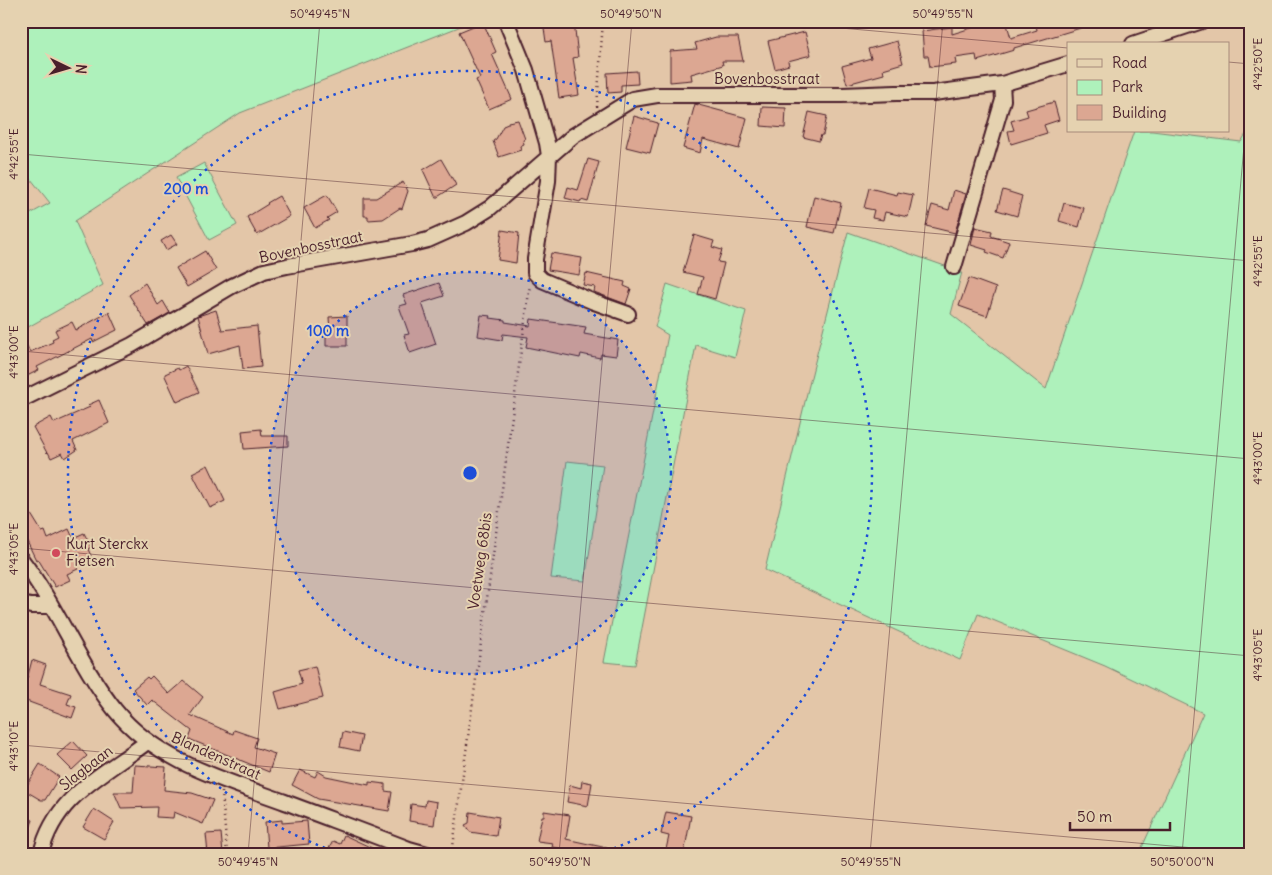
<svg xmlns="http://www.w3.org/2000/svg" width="1272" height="875" font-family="Delius,sans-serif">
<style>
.green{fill:#aef1bb;stroke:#7c8873}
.building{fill:#dca792;stroke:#4a1f2b}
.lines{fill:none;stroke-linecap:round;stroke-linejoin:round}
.minor-casing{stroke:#4a1f2b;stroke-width:18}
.path{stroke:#4a1f2b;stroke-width:2.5;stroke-dasharray:1 4;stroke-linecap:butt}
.minor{stroke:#e5d2b0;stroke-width:14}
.ticks{fill:none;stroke:#4a1f2b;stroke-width:1;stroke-opacity:0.45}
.ring{fill:none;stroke:#1d4ed8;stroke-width:2.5;stroke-dasharray:2.5 5}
.poi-dot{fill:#d1495b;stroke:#e5d2b0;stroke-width:2}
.labels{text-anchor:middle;stroke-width:4;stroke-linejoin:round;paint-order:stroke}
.street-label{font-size:15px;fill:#4a1f2b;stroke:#e5d2b0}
.poi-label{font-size:15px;fill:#4a1f2b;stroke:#e5d2b0;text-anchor:start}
.centre{fill:#1d4ed8;stroke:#e5d2b0;stroke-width:2.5}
.ring-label{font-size:15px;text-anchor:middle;font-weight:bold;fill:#1d4ed8;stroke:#e5d2b0;stroke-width:4;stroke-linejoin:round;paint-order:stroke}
.neatline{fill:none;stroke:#4a1f2b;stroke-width:2}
.ticks-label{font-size:12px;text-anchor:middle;fill:#4a1f2b}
</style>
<rect width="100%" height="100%" fill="#e3c6a8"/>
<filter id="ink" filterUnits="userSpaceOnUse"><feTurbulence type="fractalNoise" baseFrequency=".02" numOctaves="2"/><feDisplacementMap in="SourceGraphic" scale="10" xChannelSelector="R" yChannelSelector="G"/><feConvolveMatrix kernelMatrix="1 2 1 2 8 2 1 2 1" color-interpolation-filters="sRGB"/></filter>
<g filter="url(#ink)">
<!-- green -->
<path class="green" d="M21 21H474L240 113 75 221 103 285 21 331V219L50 203 23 169H21Z
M1251 126V851L1249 854H1139L1203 713 1105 666 978 614 960 660 765 570 808 389 848 232 962 272 951 314 1046 389 1134 131H1152L1241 142Z
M204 163 237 225 209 240 176 178Z
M667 284 746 311 735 357 696 345 635 665 604 662 668 335 655 327Z
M567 461 603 465 585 581 551 578Z"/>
<!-- building -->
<path class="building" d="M550 21H574L578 57 573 58 579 95 559 98 551 41 546 42 544 28H550Z
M994 21H1006L1011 38 1037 30 1035 21H1094V24L1014 48V50L977 61 976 55 955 58 956 64 930 67 928 56H924L922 31 952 27V34Z
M483 22 496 52 492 54 512 99 489 109 476 80 480 78 459 32Z
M805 32 811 55 788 61 789 65 775 69 768 41Z
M716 37H738L743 61H722L723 65 691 74 692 80 670 82V51L697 49 695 43Z
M897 41 903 63 883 69 884 74 847 84 842 66 871 58 868 49Z
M637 71 638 84 621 85V92L608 93 607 73Z
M1054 102 1059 120 1044 125 1047 133 1011 144 1008 131 1014 130 1011 121 1028 116 1026 110Z
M695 104 747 118 739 149 703 139 700 153 683 148Z
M762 107 786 108 785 128 761 126Z
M809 112 827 116 823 135H821L819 141 803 137Z
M634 116 658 123 650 153 626 147Z
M518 120 525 139 523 140 524 144 520 146 521 150 499 157 493 141 496 139 503 126 508 124V122Z
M441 159 456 185 436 198 423 170Z
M588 159 599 162 588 202 581 200 580 202 565 198 568 187 578 190Z
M403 182 408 191 402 209 400 208 383 219 368 220V216H364V198H376Z
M869 188 897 195 898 192 913 195 908 217 885 212 883 220 872 218 874 210 864 208Z
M954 190 966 194 955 233 926 226 932 205 949 210Z
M1003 190 1022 196 1017 216 997 210Z
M327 195 337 212 327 218 329 220 315 228 304 208Z
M279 196 290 216 257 235 247 217 268 204 267 203Z
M814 196 841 203 834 233 807 227Z
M1064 203 1084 208 1079 227 1059 221Z
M975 227 992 231 991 236 1009 242 1003 258 986 252 987 250 971 245Z
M502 230 519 233 516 263 498 260Z
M171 235 177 244 166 250 161 241Z
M694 235 714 241 712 247 722 250 718 262 724 263 715 299 698 294 703 277 683 272Z
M205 251 216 270 187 287 176 268Z
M551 253 582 258 579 275 548 270Z
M586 273 625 282 624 286 631 289 626 304 594 292 595 287 583 285Z
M969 278 996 288 987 316 959 306Z
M145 283 158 305 163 301 170 313 148 325 129 295Z
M439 283 444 296 422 303 436 344 410 353 404 335 409 334 399 306 407 304 403 295Z
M216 310 222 330 257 326 261 367 243 369 240 345 208 354 198 316Z
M109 312 117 330 93 342 92 339 37 367 39 370 21 379V335L30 352 53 342 52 339 58 336 55 330 72 322 76 330Z
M481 315 491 316 490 318 505 320V322L530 326 531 319 586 327 584 334 618 340 616 356 601 354 600 358 581 354 580 358 526 347 528 337 503 334 502 340 478 336Z
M347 316V346H326V333H330L329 317Z
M186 366 199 392 177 402 165 376V374L178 368 179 370Z
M99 400 109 423 73 441 77 450 65 458 62 453 51 458 48 452 47 453 33 427 51 417 54 423 90 407 88 405Z
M261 429 262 436H288V446L244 449 242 431Z
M208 465 225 501 210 508 192 473Z
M21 498 42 532 45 531 48 539 69 529 73 538 84 533 91 547 88 549 91 556 76 565 78 569 67 574 70 580 55 587 38 559 36 560 21 529Z
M32 660 46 665 40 684 71 694 67 704 76 707 72 718 21 699V677L27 679Z
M315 666 323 698 280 709 275 692 302 684 298 670Z
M152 676 169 694 184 681 203 697 190 715 233 734 234 730 257 738 254 747 275 754 269 772 189 739 192 731 152 700 147 705 133 689 147 677 149 679Z
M343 732 362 736 359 751 340 747Z
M73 741 87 756 72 770 57 755Z
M40 764 59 777 45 800H41L24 790Z
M135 765 166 767 164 790 192 793 213 800 203 824 174 812 173 818 156 817 157 807 121 808 114 792H133Z
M300 770 315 777 318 771 326 776 369 785V782L385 784V791L392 792 389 811 318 799 292 785Z
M582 781 592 783 588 806 567 802 570 785 581 788Z
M426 800 437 802 434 825 409 821 411 804 425 806Z
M94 809 114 822 104 839 83 827Z
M544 811 570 815 566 839 607 848V854H574L575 851 552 847 553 843 537 841 542 816H544Z
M470 812 499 817 496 836 470 832 465 825 469 823Z
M666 812 691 816 684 854H665L669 836 661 834Z
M21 816 33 820 22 849 21 848Z
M282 820V823L307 821 309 844 267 848 265 822Z
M221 833 223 854H208L206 834Z
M344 835 385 854H326L333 841 340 844Z"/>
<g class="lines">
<defs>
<path id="minor" d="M506 21 526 70 547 143 549 156 548 181 535 259V273L542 280 594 302 628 314
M1133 44 1202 21
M954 267 1003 100 1002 84
M21 400 132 345 232 286 264 271 287 266 412 244 428 240 466 223 490 208 573 136 633 99 657 95H842L896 93H933L1002 84 1068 64
M21 559C57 606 78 663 115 710 157 762 225 780 285 802 327 818 368 833 409 849L427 854
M21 604 31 606H51
M41 854C54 796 104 775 147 742"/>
</defs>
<!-- minor casing -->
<use href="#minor" class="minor-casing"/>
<!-- path -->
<path class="path" d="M597 107 603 21
M222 792 227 854
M452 854 530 285"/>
<!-- minor -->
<use href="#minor" class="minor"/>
</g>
</g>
<!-- ticks -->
<path class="ticks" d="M761 21 1068 48M1228 62 1251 64M21 154 1251 261M21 351 1251 459M21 548 1251 656M21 745 1251 853M248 854 320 21M559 854 632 21M870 854 943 21M1182 854 1251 66"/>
<!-- distance rings -->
<circle cx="470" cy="473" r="201" fill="#1d4ed8" fill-opacity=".12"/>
<g class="ring">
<circle cx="470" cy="473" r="201"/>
<path d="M339 853A402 402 0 1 1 601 853"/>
</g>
<!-- markers -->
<circle class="poi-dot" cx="56" cy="553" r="5"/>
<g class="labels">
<!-- street labels -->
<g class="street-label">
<text x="767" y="84">Bovenbosstraat</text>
<text transform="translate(311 247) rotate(-12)" y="5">Bovenbosstraat</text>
<text transform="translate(480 561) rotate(-82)" y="5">Voetweg 68bis</text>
<text transform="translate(216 756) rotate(24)" y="5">Blandenstraat</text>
<text transform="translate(86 768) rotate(-38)" y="5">Slagbaan</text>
</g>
<!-- poi labels -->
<g class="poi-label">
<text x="66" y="549">Kurt Sterckx<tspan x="66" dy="17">Fietsen</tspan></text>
</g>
</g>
<circle cx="470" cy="473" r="8" class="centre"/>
<g class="ring-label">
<text x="186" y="194">200 m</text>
<text x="328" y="336">100 m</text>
</g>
<!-- margin -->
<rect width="1272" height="875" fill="none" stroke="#e5d2b0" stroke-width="55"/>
<!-- legend -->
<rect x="1067" y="42" width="162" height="90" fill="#e5d2b0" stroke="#a78a7b"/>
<rect x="1077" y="59" width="25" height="8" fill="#e5d2b0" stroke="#a78a7b"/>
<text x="1112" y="68" font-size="15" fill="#4a1f2b">Road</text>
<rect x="1077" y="80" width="25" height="15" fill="#aef1bb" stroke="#a78a7b"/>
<text x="1112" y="92" font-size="15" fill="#4a1f2b">Park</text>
<rect x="1077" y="105" width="25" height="15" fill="#dca792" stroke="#a78a7b"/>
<text x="1112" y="118" font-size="15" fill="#4a1f2b">Building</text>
<!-- north arrow -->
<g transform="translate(68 68) rotate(95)" stroke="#e5d2b0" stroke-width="4" paint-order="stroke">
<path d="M0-4L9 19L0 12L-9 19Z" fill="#4a1f2b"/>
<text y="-8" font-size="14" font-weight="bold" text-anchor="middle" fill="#4a1f2b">N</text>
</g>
<!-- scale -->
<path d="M1070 822v8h100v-8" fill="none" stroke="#4a1f2b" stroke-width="2.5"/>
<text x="1077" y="822" font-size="15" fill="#4a1f2b" stroke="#e5d2b0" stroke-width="4" paint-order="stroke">50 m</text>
<rect x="28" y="28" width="1216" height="820" class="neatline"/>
<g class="ticks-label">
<text x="320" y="18">50°49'45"N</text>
<text x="631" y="18">50°49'50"N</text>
<text x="943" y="18">50°49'55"N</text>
<text transform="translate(1258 64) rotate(-90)" y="4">4°42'50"E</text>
<text transform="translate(14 154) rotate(-90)" y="4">4°42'55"E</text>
<text transform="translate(1258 261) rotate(-90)" y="4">4°42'55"E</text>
<text transform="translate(14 352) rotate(-90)" y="4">4°43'00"E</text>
<text transform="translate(1258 458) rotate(-90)" y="4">4°43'00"E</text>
<text transform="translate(14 549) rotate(-90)" y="4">4°43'05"E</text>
<text transform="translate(1258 655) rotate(-90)" y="4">4°43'05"E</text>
<text transform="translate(14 746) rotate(-90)" y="4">4°43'10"E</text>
<text x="248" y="866">50°49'45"N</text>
<text x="560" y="866">50°49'50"N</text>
<text x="871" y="866">50°49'55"N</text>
<text x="1182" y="866">50°50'00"N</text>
</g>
</svg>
